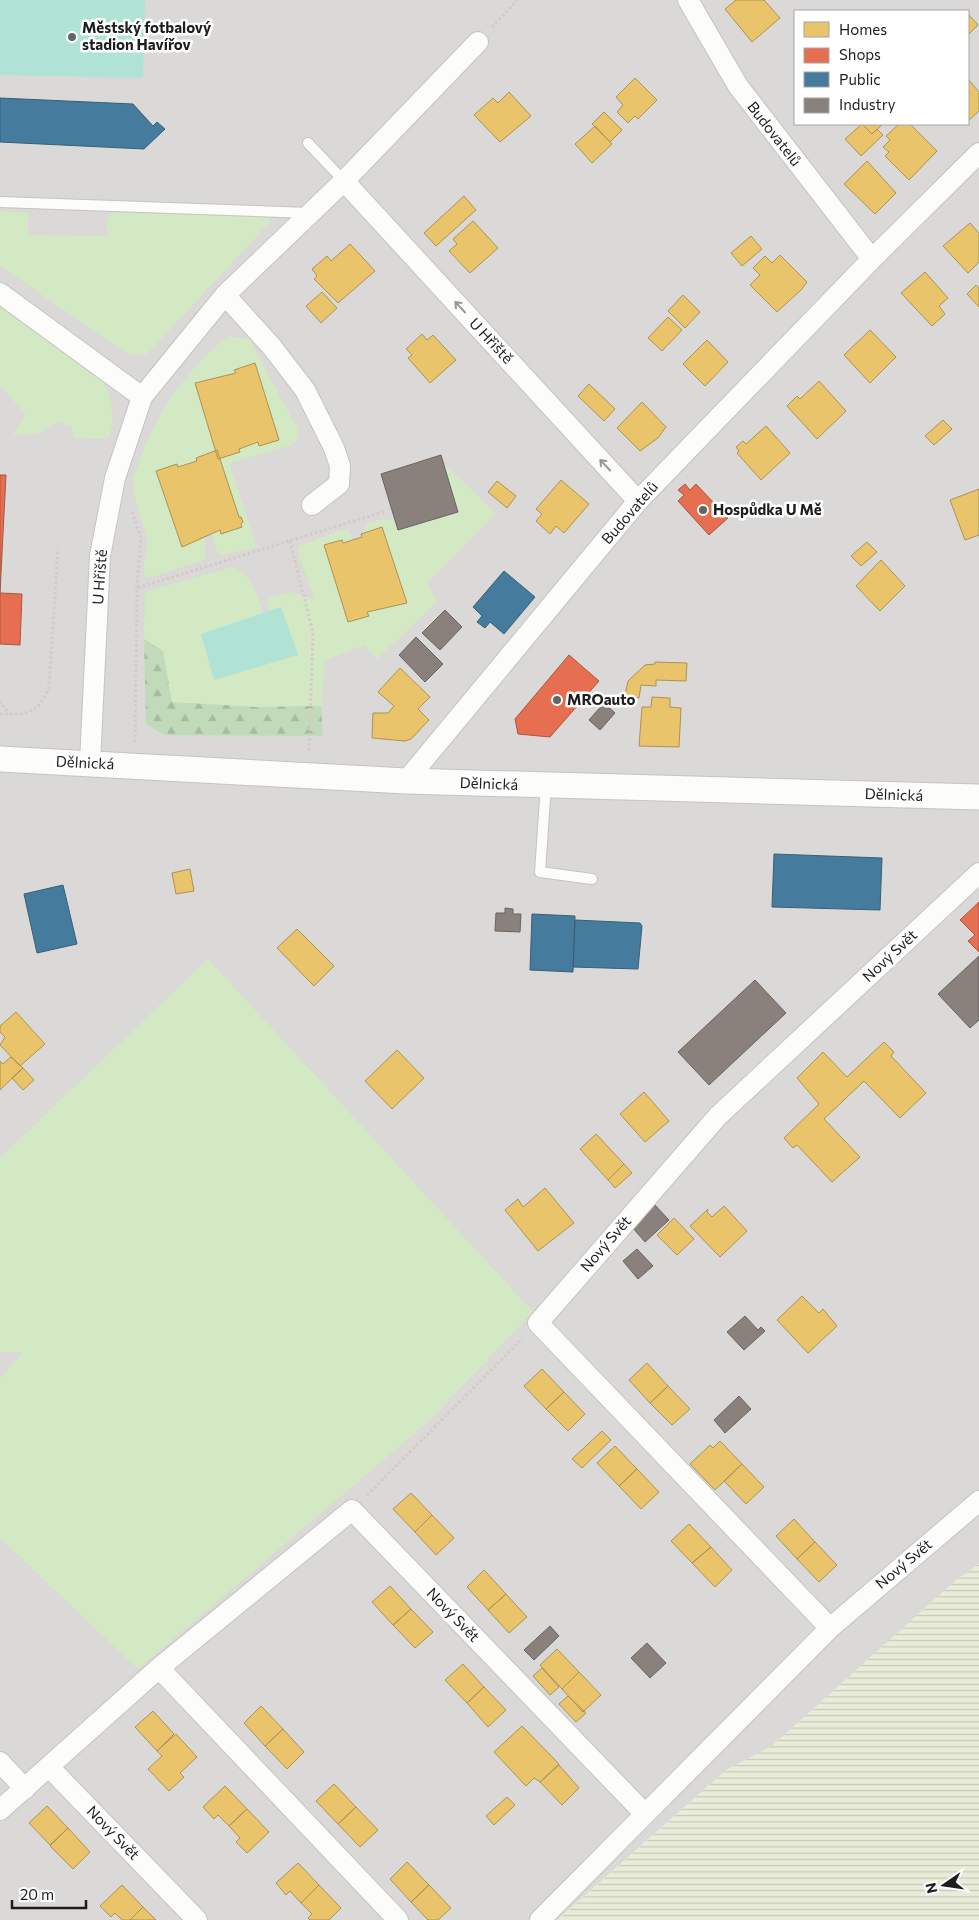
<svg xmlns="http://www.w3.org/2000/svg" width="979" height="1920" font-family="Commissioner,sans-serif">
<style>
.residential{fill:#dad9d7;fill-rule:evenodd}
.farmland{fill:url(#farmland-rules)}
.grass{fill:#d2e9c3}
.forest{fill:url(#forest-firs)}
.pitch{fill:#b0e3d6}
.homes{fill:#e9c46a;stroke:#ac9253}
.shops{fill:#e76f51;stroke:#aa5641}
.public{fill:#457b9d;stroke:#395f77}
.industry{fill:#8a817c;stroke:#696360}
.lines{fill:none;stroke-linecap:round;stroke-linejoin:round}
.service-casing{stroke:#c4c4c1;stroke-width:12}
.minor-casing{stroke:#c4c4c1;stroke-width:22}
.tertiary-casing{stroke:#c4c4c1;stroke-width:27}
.path{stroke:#d6cac6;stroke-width:3;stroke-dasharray:2.5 2.5;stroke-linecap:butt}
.service{stroke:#fcfcfb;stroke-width:10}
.minor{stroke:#fcfcfb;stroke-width:20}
.tertiary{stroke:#fcfcfb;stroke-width:25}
.oneway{stroke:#989897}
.poi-dot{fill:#656563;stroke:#fff;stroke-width:2}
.labels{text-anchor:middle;stroke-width:5;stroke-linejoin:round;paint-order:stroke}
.poi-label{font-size:15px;font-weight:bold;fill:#1d1d1d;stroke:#fff;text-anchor:start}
.street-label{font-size:15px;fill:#1d1d1d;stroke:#fff}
</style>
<defs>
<pattern id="farmland-rules" width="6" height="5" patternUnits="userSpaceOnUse" patternTransform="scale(1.25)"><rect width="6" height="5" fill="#e8ecd8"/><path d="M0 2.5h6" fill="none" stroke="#c7cab9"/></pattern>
<pattern id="forest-firs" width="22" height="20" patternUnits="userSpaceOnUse" patternTransform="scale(1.25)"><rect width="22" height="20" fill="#c1dbba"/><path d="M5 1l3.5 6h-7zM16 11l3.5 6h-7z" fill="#a5bc9f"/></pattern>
</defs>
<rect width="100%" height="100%" fill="#ebeae5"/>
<!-- residential -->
<path class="residential" d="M0 0H979V1564L955 1581 772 1746 726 1770 557 1920H0ZM795 11H968V124H795Z"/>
<!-- farmland -->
<path class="farmland" d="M979 1564V1920H558L726 1770 772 1746 955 1581Z"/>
<!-- grass -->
<path class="grass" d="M0 211 28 213V235L107 236 108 213 266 215 271 217 269 223 147 354 130 355 0 266Z
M0 308 96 373C113 392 114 411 110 436L105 439 74 438 72 427 57 422 37 434 13 435 26 415 0 385Z
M229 336 249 339 297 428 298 438 289 446 229 463 257 547 222 555 218 554 212 534 205 536V558L200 561 152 577H146C140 564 149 552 147 540 144 521 134 503 133 484 133 477 137 469 139 462 155 414 189 366 229 336Z
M443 463 496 513 427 583 437 602 377 659 364 645 325 660 321 706 256 707 172 702 163 652 144 639 145 592 233 567C253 576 256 594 263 613L269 611 266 598 291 592 315 600 298 554 299 546 341 530H348L353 540 362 537 361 534 368 523 378 520H395L398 530 458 512Z
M208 959 533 1312 429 1421 138 1669 0 1538V1379L23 1352H0V1158Z"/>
<!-- forest -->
<path class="forest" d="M144 639 163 651 172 702 256 707 321 706 323 736 164 735 146 724Z"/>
<!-- pitch -->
<path class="pitch" d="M0 0H145L143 78 0 75Z
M281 607 298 655 214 680 201 634Z"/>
<!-- homes -->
<path class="homes" d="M736 0H764L780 18 752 42 725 9Z
M968 14 978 25 968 35Z
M635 78 657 100 638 119 635 116 628 123 617 112 623 105 616 97Z
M968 79 979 92V111L968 121Z
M509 92 531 116 500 142 474 115 493 98 498 103Z
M604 112 622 130 610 142 592 124Z
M862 124H883L872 134Z
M862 124 872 134 877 129 883 135 861 156 845 139Z
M899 124H910L937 151 909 180 885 156 889 152 883 147 890 140 886 136Z
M595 126 612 144 592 163 575 144Z
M867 161 896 193 875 214 844 184Z
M464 196 476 210 436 246 424 233Z
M473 221 498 248 470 273 449 251 457 244 453 239Z
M970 223 979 233V262L968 273 943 246Z
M751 236 762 249 742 266 731 253Z
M350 244 375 271 338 303 314 279 317 276 312 269 327 256 331 261Z
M780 255 807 282 801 290 777 312 750 285 760 275 753 268 765 256 772 263Z
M925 272 948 298 939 306 945 314 932 326 901 293Z
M976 285 979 288V307L967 294Z
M322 292 337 308 321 323 306 306Z
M683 295 700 312 685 328 668 311Z
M668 317 682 330 662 351 648 338Z
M870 330 896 357 870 383 844 355Z
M422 334 427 340 433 335 456 360 430 383 408 358 412 355 406 349Z
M707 340 728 362 705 386 683 364Z
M255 363 279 440 259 446 258 442 239 449 240 452 218 459 195 383 236 373 234 370Z
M819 381 846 411 817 439 787 406 797 396 800 399Z
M589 384 615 409 604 421 578 396Z
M642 402 666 427 658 438 640 451 617 428Z
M943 420 952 429 934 445 925 436Z
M766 426 790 453 761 480 737 453 739 451 736 447 743 441 746 444Z
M217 450 239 517H241L243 522 241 524 242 527 221 534 220 530 182 547 156 471 177 464 178 467 197 461 196 458Z
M561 480 589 504 564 533 556 526 550 534 536 521 542 514 536 509Z
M497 481 516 496 507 508 488 492Z
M979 489V535L965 540 950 500Z
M382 527 407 603 367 612 369 616 348 622 324 545 342 540 343 543 362 537 361 534Z
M867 542 877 552 861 566 851 556Z
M881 560 905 586 880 611 856 586Z
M655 662 687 663 686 681 656 680V686L641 685 639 698 625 695 628 681 645 665 655 664Z
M400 668 430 697 418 709 429 720 411 739 405 741 372 738 373 713H388L394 706 378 692Z
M652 697 670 698V707L681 708 679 747 639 746 642 707H651Z
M190 869 194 891 176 894 172 873Z
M297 929 334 966 314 986 277 948Z
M16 1012 45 1044 20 1066 0 1045 5 1037 0 1032V1026Z
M884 1042 894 1052 891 1056 926 1093 900 1118 864 1081 824 1119 860 1157 832 1182 797 1145 793 1148 784 1138 819 1104 797 1078 823 1052 847 1077Z
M397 1050 424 1078 392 1109 365 1081Z
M11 1057 23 1068 0 1090V1061L3 1064Z
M23 1068 34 1080 23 1090 12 1078Z
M644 1092 669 1121 645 1142 620 1114Z
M596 1134 624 1164 608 1180 580 1149Z
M624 1164 632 1173 615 1188 608 1180Z
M545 1188 574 1223 538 1251 505 1210 518 1199 523 1207Z
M724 1206 747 1231 720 1257 690 1226 708 1209 707 1212 712 1217Z
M674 1218 694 1239 677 1255 657 1235Z
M802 1296 819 1313 823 1309 837 1326 808 1353 777 1320Z
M647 1363 668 1386 650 1403 629 1380Z
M542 1369 564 1392 546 1409 524 1386Z
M668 1386 690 1409 672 1425 650 1403Z
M564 1392 585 1414 568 1431 546 1409Z
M602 1431 611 1440 582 1468 572 1459Z
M720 1441 742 1464 715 1490 690 1464 710 1445 713 1448Z
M615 1446 637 1469 619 1486 597 1463Z
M742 1464 764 1487 746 1504 724 1481Z
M637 1469 659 1492 641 1509 619 1486Z
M411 1493 432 1515 415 1532 393 1509Z
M432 1515 454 1538 436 1555 415 1532Z
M794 1519 815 1542 797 1559 776 1536Z
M689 1524 711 1547 692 1563 671 1541Z
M815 1542 837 1565 819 1582 797 1559Z
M711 1547 732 1570 715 1587 692 1563Z
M484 1570 506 1594 488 1610 467 1587Z
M390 1586 411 1609 393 1625 372 1602Z
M506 1594 527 1617 509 1633 488 1610Z
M411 1609 433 1632 415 1648 393 1625Z
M557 1649 579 1672 562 1689 540 1665Z
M463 1664 484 1687 467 1703 445 1680Z
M542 1668 559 1687 550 1695 533 1676Z
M579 1672 601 1695 583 1712 562 1689Z
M484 1687 506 1710 488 1727 467 1703Z
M568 1696 586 1713 576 1722 559 1704Z
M261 1706 283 1729 265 1746 244 1723Z
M153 1711 174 1734 157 1751 135 1727Z
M522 1726 559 1764 540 1782 534 1778 526 1786 494 1752Z
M283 1729 304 1752 287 1769 265 1746Z
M176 1734 197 1757 180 1773 184 1777 169 1791 148 1769 162 1756 157 1751Z
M559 1765 579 1788 562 1805 540 1782Z
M334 1784 356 1807 338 1824 316 1801Z
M225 1786 247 1809 229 1826 218 1815 214 1819 203 1807Z
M507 1797 515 1805 494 1825 486 1816Z
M47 1806 68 1828 50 1845 29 1823Z
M356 1807 378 1830 360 1847 338 1824Z
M247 1809 269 1832 247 1853 236 1842 240 1838 229 1826Z
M68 1828 90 1852 73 1869 50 1846Z
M407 1862 429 1885 411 1902 390 1879Z
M298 1863 319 1885 301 1903 290 1891 286 1895 276 1883Z
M122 1885 143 1907 130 1920H122L115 1913 111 1917 100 1906Z
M319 1885 341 1908 329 1920H310L308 1918 312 1914 301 1903Z
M429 1885 451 1908 438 1920H428L411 1902Z
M143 1907 156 1920H130Z"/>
<!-- shops -->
<path class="shops" d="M0 475H6L0 593 22 594 20 645 0 644Z
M685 484 690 490 696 484 728 518 709 535 678 501 684 495 678 490Z
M569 655 599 681 550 737 518 734 515 719Z
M979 902V952L968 941 975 935 960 920Z"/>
<!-- public -->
<path class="public" d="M0 98 133 104 153 126 157 122 165 129 144 149 0 142Z
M504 571 535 597 504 634 490 622 485 628 477 622 482 616 473 607Z
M774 854 882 858 880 910 772 907Z
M63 885 77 944 37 953 24 894Z
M532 914 575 916 573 972 530 970Z
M575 920 640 923 642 926 638 969 573 967Z"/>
<!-- industry -->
<path class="industry" d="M441 455 458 512 398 530 381 474Z
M445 610 462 627 440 650 422 633Z
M416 637 443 664 425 682 399 655Z
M604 703 615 713 600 730 589 720Z
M505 908 513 909V914H521L520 932 495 931 496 913H505Z
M979 956V1020L970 1028 938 994Z
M755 980 786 1013 709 1085 678 1052Z
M653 1203 669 1220 645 1242 632 1227Z
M637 1249 653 1266 638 1279 623 1261Z
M745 1316 758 1330 761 1327 765 1331 744 1350 727 1332Z
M739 1396 751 1409 725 1433 714 1420Z
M550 1626 559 1636 534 1660 524 1650Z
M647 1643 666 1663 650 1678 631 1658Z"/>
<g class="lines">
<defs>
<path id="service" d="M308 143 344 181
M0 202 309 213
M546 785 540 872 592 879"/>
<path id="minor" d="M688 0 738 86 872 259
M344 181 638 501
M0 293 142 397
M225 295 272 347 305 390 334 448 340 466 339 484 312 505
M90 763 100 556 115 478 142 397 225 295 344 181 478 42
M406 781 638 501 872 259 979 153
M830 1628 538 1323 718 1116 979 873
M159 1668 398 1920
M0 1762 25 1789
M50 1768 197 1920
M0 1810 159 1668 352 1510 644 1813
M540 1920 830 1628 979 1501"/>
<path id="tertiary" d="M0 759 406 781 979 797"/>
</defs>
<!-- service casing -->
<use href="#service" class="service-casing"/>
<!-- minor casing -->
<use href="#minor" class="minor-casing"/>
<!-- tertiary casing -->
<use href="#tertiary" class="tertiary-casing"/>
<!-- path -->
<path class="path" d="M492 27 517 0
M132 512 141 538 137 588
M290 541 313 633 309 752
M0 701 9 714
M0 714C27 715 38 714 49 687L58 548
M135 742 137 588 386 511
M367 1495 523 1338"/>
<!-- service -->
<use href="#service" class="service"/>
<!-- minor -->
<use href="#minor" class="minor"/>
<!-- tertiary -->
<use href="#tertiary" class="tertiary"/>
</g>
<!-- one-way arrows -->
<defs><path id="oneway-shaft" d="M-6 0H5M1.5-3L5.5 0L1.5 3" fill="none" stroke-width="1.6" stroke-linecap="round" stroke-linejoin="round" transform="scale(1.25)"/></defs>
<g class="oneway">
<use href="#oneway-shaft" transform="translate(460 307) rotate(-133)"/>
<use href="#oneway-shaft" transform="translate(605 465) rotate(-133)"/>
</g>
<!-- markers -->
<g class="poi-dot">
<circle cx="72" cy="37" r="5"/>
<circle cx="703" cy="510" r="5"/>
<circle cx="557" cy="700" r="5"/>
</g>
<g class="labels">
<!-- poi labels -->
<g class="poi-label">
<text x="82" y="33">Městský fotbalový<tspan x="82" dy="17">stadion Havířov</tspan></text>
<text x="713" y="515">Hospůdka U Mě</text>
<text x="567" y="705">MROauto</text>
</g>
<!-- street labels -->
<g class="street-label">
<text transform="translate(774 134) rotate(52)" y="5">Budovatelů</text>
<text transform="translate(491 341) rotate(47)" y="5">U Hřiště</text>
<text transform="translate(630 513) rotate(-49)" y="5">Budovatelů</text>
<text transform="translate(100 577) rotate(-86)" y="5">U Hřiště</text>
<text transform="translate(85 763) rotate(3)" y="5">Dělnická</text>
<text transform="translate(489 784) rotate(2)" y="5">Dělnická</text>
<text transform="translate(894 795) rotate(2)" y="5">Dělnická</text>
<text transform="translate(890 956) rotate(-43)" y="5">Nový Svět</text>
<text transform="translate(606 1244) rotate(-49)" y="5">Nový Svět</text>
<text transform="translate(904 1564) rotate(-40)" y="5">Nový Svět</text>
<text transform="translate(453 1615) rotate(46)" y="5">Nový Svět</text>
<text transform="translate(113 1833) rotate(46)" y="5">Nový Svět</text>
</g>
</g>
<!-- legend -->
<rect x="794" y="10" width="175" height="115" fill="#ffffff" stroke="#a5a5a5"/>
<rect x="804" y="22" width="25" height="15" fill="#e9c46a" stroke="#a5a5a5"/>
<text x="839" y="35" font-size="15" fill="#1d1d1d">Homes</text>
<rect x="804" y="48" width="25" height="15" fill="#e76f51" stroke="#a5a5a5"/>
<text x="839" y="60" font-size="15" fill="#1d1d1d">Shops</text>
<rect x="804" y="72" width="25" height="15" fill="#457b9d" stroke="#a5a5a5"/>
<text x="839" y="85" font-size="15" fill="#1d1d1d">Public</text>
<rect x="804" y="98" width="25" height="15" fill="#8a817c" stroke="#a5a5a5"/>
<text x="839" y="110" font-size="15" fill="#1d1d1d">Industry</text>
<!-- north arrow -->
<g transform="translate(944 1885) rotate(257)" stroke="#ffffff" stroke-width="4" paint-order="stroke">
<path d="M0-4L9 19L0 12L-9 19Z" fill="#1d1d1d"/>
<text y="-8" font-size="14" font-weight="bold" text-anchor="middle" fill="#1d1d1d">N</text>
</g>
<!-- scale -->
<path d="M12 1900v8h74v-8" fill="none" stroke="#1d1d1d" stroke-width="2.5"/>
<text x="20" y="1900" font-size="15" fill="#1d1d1d" stroke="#ffffff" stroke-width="4" paint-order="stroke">20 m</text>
</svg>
